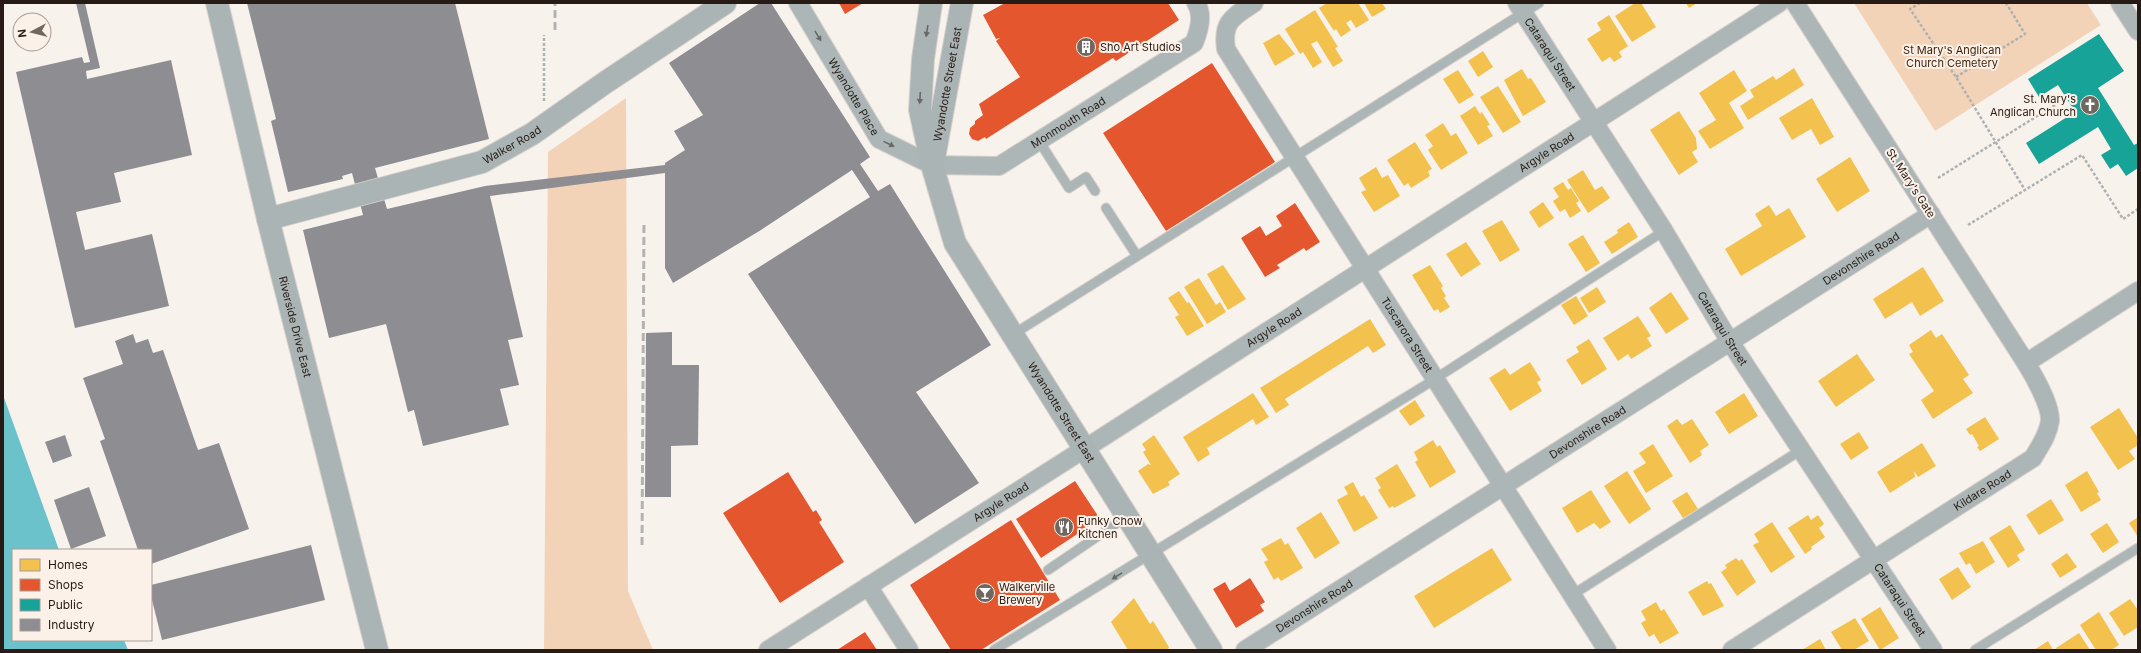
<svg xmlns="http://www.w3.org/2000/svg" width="2141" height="653" font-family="Inter,sans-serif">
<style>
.green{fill:#f3d3b8}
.water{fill:#6cc2cb}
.homes{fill:#f2c14e}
.shops{fill:#e4572e}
.public{fill:#17a398}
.industry{fill:#8d8d92}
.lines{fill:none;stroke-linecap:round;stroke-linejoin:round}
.lane-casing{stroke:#d6d0cb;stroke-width:11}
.street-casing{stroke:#d6d0cb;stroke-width:20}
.secondary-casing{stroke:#d6d0cb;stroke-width:24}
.path{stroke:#aeb2b1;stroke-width:2.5;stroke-dasharray:3 2;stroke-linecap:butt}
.lane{stroke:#acb6b6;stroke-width:9}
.street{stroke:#acb6b6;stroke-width:18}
.secondary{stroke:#abb4b4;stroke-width:22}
.rail{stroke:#b1b3b1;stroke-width:3;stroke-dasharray:8 4;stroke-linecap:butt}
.oneway{fill:#686864}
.oneway2{fill:#696966}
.labels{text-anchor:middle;stroke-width:4;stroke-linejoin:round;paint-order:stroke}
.poi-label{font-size:11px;fill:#261c15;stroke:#fcf1e9;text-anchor:start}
.park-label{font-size:11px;fill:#3e240b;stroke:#fcf1e9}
.street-label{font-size:11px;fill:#261c15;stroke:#fcf1e9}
</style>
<rect width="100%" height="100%" fill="#f8f2ed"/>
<!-- green -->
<path class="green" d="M1854 3H2087L2101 25 1935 131Z
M626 98 628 591 653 650H544L548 152Z"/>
<!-- water -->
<path class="water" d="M3 395 59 550H13V640H124L128 650H3Z"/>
<!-- homes -->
<path class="homes" d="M1327 3H1358L1369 20 1356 28 1351 20 1346 23 1351 30 1341 37 1336 29 1334 31 1319 8Z
M1364 3H1382L1386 9 1372 17Z
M1635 3H1641L1656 27 1632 42 1615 16Z
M1686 3H1697L1689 8Z
M1315 10 1338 47 1335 48 1343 61 1333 67 1317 41 1311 44 1322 62 1313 68 1303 52 1300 54 1285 29Z
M1609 15 1628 46 1619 52 1622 57 1614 62 1610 57 1602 62 1587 39 1601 30 1597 23Z
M1279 34 1295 54 1275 66 1263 43Z
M1483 51 1493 67 1478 77 1468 61Z
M1794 68 1804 85 1748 120 1740 106 1754 97 1750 90 1773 76 1776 80Z
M1522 69 1528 79 1531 78 1546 102 1523 116 1504 80Z
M1458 70 1474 95 1459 104 1443 79Z
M1734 70 1747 91 1729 103 1744 128 1710 149 1698 131 1716 120 1699 93Z
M1498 86 1521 122 1503 133 1480 97Z
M1812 98 1834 137 1820 145 1811 129 1792 140 1779 118Z
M1475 106 1480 114 1482 112 1490 125 1487 126 1493 136 1478 145 1460 116Z
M1679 111 1696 138 1697 149 1692 152 1698 162 1679 175 1650 130Z
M1443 123 1451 136 1456 133 1468 153 1441 170 1428 150 1433 146 1425 135Z
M1415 142 1432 169 1428 171 1430 176 1411 188 1408 183 1404 186 1387 160Z
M1850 157 1870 191 1837 212 1816 179Z
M1376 167 1382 178 1388 175 1400 196 1374 212 1361 192 1366 190 1359 178Z
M1583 170 1595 190 1602 186 1610 198 1588 213 1567 180Z
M1563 182 1568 190 1571 188 1579 201 1576 203 1581 211 1570 218 1565 209 1560 212 1553 201 1559 197 1553 188Z
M1543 202 1554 218 1539 228 1529 212Z
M1769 205 1776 216 1789 208 1806 237 1741 276 1725 249 1762 226 1755 214Z
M1502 220 1520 250 1500 262 1482 231Z
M1629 222 1638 237 1612 254 1604 242 1618 233 1617 230Z
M1583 235 1600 263 1586 272 1568 244Z
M1466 242 1481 264 1461 277 1446 254Z
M1223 265 1246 299 1228 310 1207 274Z
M1430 265 1443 286 1441 288 1446 296 1444 298 1450 307 1440 313 1438 309 1434 311 1412 275Z
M1923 267 1944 301 1920 316 1912 302 1885 319 1873 299Z
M1199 278 1216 305 1220 302 1226 312 1207 324 1184 287Z
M1597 287 1606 302 1589 313 1580 298Z
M1179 291 1187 303 1189 302 1204 326 1187 336 1175 317 1179 315 1168 298Z
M1671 292 1689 319 1666 334 1649 308Z
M1576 296 1588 316 1574 325 1561 305Z
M1638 316 1651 336 1647 338 1652 346 1631 359 1628 354 1618 361 1603 338Z
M1370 319 1386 345 1373 353 1368 346 1285 399 1289 405 1276 413 1260 388Z
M1931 330 1936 338 1942 334 1969 375 1963 379 1973 393 1933 419 1921 400 1934 391 1909 354 1913 352 1909 345Z
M1589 339 1607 369 1582 385 1566 360 1579 352 1576 347Z
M1857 354 1875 380 1836 407 1818 381Z
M1530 362 1541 380 1537 382 1542 391 1510 411 1489 378 1505 368 1510 375Z
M1253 393 1269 417 1256 425 1253 419 1207 448 1210 454 1198 462 1183 437Z
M1744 393 1758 416 1729 434 1715 412Z
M1415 400 1425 416 1410 426 1399 411Z
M2119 408 2138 438V445L2129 451 2135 459 2118 470 2090 427Z
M1985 417 1999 439 1980 451 1977 447 1979 446 1972 434 1970 435 1966 429Z
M1677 419 1682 425 1692 419 1709 445 1700 451 1702 455 1690 463 1667 426Z
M1859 432 1869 448 1851 460 1840 444Z
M1154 435 1180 474 1168 482 1170 485 1153 494 1138 471 1148 464 1151 465 1143 452 1146 450 1142 444Z
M1433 440 1437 447 1440 445 1456 472 1430 488 1415 462 1418 460 1414 452Z
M1922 443 1936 466 1918 477 1914 471 1915 477 1890 493 1877 472Z
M1653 444 1673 476 1646 493 1633 471 1646 463 1639 453Z
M1397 464 1416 496 1394 508 1393 506 1389 508 1378 490 1381 488 1375 478Z
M1627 471 1651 509 1629 524 1604 486Z
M2087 471 2099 492 2097 493 2101 500 2081 512 2065 485Z
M1353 482 1361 497 1364 495 1378 518 1354 532 1337 500 1348 494 1344 487Z
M1591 490 1611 522 1600 529 1594 523 1577 533 1562 508Z
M1687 492 1698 509 1683 518 1672 501Z
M2051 499 2064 520 2039 535 2026 515Z
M1321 512 1340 543 1315 559 1296 528Z
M1808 515 1811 520 1818 515 1824 524 1819 528 1825 537 1811 547 1812 549 1805 554 1788 528Z
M2138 517V537L2129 523Z
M1772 522 1795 557 1771 573 1753 545 1759 542 1754 534Z
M2107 523 2119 542 2103 553 2090 534Z
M2010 525 2025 550 2017 555 2020 560 2008 568 1989 538Z
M1281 538 1285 545 1288 543 1303 568 1281 581 1278 577 1274 580 1264 562 1268 560 1261 549Z
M1983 541 1995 562 1976 574 1970 563 1966 565 1959 553Z
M1492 548 1512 580 1434 628 1414 596Z
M2067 553 2077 567 2060 578 2051 564Z
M1736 558 1739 561 1742 559 1756 582 1737 596 1721 572 1727 568 1725 565Z
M1958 567 1971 587 1952 600 1939 579Z
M1707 581 1709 584 1711 583 1724 606 1703 616 1688 592Z
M1134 598 1150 624 1153 621 1169 647 1168 650H1128L1111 622Z
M2130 599 2138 610V627L2124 636 2109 613Z
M1656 602 1661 611 1664 609 1679 633 1660 644 1654 634 1649 637 1641 623 1646 620 1641 611Z
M1880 607 1899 638 1880 650 1861 619Z
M2099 612 2119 645 2111 650H2096L2080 625Z
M1855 618 1869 641 1854 650H1842L1831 632Z
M2079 633 2090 650H2057L2056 648Z
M1820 639 1826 650H1802Z
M2048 641 2053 650H2034Z"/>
<!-- shops -->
<path class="shops" d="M839 3H863L845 14Z
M1005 3H1168L1179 20 1116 61 1113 58 986 139 985 137 978 141 972 139 969 134 970 128 975 124V121L983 115 979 104 1020 77 996 41 1000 38 996 39 983 15Z
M1212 63 1275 162 1166 231 1103 133Z
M1295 203 1320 242 1306 251 1304 248 1277 265 1280 268 1265 277 1241 238 1260 226 1266 236 1282 226 1276 216Z
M788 472 813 512 816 510 822 520 819 522 844 562 780 603 723 513Z
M1075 481 1100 519 1041 558 1016 519Z
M1011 520 1060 600 981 650H951L910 585Z
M1250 578 1265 602 1260 605 1264 611 1236 628 1213 589 1225 582 1230 591Z
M865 632 877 650H837Z"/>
<!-- public -->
<path class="public" d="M2099 34 2124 71 2098 88 2134 145 2138 143V168L2126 176 2118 164 2110 169 2101 155 2111 149 2098 127 2039 164 2026 143 2075 112 2058 85 2039 97 2028 79Z"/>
<!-- industry -->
<path class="industry" d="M76 3H85L100 68 86 71 87 79 171 60 192 155 114 173 121 202 76 212 85 250 152 234 169 306 75 328 16 72 82 57 84 63 90 62Z
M247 3H455L489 139 375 168 387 209 485 186 665 165V163L685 150 674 131 703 115 669 63 760 3H771L870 157 860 164 878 191 890 184 991 345 916 392 979 483 915 524 748 274 870 197 852 170 761 230 673 283 665 268V173L490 196 523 337 508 340 519 385 500 389 509 425 423 446 414 410 408 412 386 324 329 338 303 230 363 215 352 173 342 176 343 179 288 192 271 121 276 119Z
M672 332V365H699L698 445 671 446V497H645L646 333Z
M133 334 136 343 148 339 153 353 163 350 198 450 219 443 249 529 151 564V550H138L100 441 105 439 83 378 123 364 115 341Z
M65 435 72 456 53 463 45 442Z
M89 487 106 536 71 549 54 500Z
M311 545 325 600 162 640 151 596V585Z"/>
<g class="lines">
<defs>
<path id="lane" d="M1039 141 1069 188 1086 177 1095 191
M1106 208 1137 256
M1012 335 1539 3
M1048 570 1126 517
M1572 595 1801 450
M994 650 1424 386 1664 231
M1975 650 2138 548"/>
<g id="street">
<path id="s1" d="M798 3 879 139 932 165 999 166 1194 43C1199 31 1204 15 1196 3"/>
<path id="s2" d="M1254 3C1233 17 1222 21 1226 49L1607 650"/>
<path id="s3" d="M1517 3 1664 231 1730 342 1933 650"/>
<path d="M2120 3 2138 31"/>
<path d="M2026 363 2138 291"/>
<path d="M868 586 909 650"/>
<path id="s4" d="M768 650 1103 437 1779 3"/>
<path id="s5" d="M1245 650 1931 214"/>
<path id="s6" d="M1732 650 2033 458C2040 446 2048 435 2050 421 2051 406 2034 376 2026 363L1795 3"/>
</g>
<g id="secondary">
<path id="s7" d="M217 3 268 219 377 650"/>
<path id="s8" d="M931 3 923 59 920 110 932 165 955 243 1211 650"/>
<path id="s9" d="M934 158 962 3"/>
<path id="s10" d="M268 219 482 162 532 134 606 82 725 3"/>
</g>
</defs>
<!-- lane casing -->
<use href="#lane" class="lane-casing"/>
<!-- street casing -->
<use href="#street" class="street-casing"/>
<!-- secondary casing -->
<use href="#secondary" class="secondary-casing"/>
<!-- path -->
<path class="path" d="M1920 3 1910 9 1956 77 2025 190
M1956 77 2025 34 2006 3
M544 101V35
M1938 178 2066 98
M1968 225 2082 155 2123 219 2138 209"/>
<!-- lane -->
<use href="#lane" class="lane"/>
<!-- street -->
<use href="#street" class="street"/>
<!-- secondary -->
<use href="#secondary" class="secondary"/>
<!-- rail -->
<path class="rail" d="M555 30V3
M642 545 644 222"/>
</g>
<!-- one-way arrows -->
<defs><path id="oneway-solid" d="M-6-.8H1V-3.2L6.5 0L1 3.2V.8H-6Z"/></defs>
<g class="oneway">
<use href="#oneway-solid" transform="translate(927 31) rotate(99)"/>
<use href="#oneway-solid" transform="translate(920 98) rotate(93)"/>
</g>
<g class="oneway2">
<use href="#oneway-solid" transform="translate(818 36) rotate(59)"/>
<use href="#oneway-solid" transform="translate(889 144) rotate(26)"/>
<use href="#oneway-solid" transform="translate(1117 576) rotate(148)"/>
</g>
<!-- icons -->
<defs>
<symbol id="building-disc" viewBox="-11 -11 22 22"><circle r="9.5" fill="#706761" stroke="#fcf1e9"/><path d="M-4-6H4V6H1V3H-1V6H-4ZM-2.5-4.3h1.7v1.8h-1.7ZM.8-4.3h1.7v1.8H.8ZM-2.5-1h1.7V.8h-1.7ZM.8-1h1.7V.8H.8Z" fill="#fff"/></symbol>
<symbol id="church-disc" viewBox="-11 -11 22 22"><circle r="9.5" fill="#706761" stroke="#fcf1e9"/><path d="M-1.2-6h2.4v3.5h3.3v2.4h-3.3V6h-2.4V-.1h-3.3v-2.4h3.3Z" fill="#fff"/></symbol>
<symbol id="restaurant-disc" viewBox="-11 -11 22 22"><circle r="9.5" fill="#706761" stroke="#fcf1e9"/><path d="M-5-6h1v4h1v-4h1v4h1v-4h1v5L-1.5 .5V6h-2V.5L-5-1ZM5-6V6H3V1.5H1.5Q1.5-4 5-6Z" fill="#fff"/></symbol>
<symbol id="bar-disc" viewBox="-11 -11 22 22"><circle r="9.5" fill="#706761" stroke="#fcf1e9"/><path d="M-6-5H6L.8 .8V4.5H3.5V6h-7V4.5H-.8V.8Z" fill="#fff"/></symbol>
</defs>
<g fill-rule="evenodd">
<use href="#building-disc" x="1075" y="36" width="22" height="22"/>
<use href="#church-disc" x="2079" y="94" width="22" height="22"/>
<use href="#restaurant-disc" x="1053" y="516" width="22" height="22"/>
<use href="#bar-disc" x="974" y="582" width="22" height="22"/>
</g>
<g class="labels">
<!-- poi labels -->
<g class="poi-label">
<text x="1100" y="51">Sho Art Studios</text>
<text x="2076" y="103" text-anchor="end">St. Mary's<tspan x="2076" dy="13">Anglican Church</tspan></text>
<text x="1078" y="525">Funky Chow<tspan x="1078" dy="13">Kitchen</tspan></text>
<text x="999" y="591">Walkerville<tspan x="999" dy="13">Brewery</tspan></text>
</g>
<!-- park labels -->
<g class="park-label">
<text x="1952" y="54">St Mary's Anglican<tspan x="1952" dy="13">Church Cemetery</tspan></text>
</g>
<!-- street labels -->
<g class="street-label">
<text dy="4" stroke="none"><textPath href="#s3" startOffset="61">Cataraqui Street</textPath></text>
<text dy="4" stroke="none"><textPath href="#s9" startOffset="75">Wyandotte Street East</textPath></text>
<text dy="4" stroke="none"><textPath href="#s1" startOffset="109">Wyandotte Place</textPath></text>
<text dy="4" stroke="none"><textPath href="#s1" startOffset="366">Monmouth Road</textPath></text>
<text dy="4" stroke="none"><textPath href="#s10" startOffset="256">Walker Road</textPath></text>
<text dy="4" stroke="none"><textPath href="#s4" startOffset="924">Argyle Road</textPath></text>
<text transform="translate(1911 183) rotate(57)" y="4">St. Mary's Gate</text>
<text dy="4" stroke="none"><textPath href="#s5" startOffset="730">Devonshire Road</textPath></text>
<text dy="4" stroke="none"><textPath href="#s7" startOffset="333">Riverside Drive East</textPath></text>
<text dy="4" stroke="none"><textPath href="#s4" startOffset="600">Argyle Road</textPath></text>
<text dy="4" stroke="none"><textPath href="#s3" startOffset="385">Cataraqui Street</textPath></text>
<text dy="4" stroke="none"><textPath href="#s2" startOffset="397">Tuscarora Street</textPath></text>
<text dy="4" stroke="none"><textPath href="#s8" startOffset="445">Wyandotte Street East</textPath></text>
<text dy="4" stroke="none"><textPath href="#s5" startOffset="406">Devonshire Road</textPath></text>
<text dy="4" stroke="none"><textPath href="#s6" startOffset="297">Kildare Road</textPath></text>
<text dy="4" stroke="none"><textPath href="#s4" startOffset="276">Argyle Road</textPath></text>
<text dy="4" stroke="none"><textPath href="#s3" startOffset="709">Cataraqui Street</textPath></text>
<text dy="4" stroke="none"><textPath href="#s5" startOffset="82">Devonshire Road</textPath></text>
</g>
</g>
<!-- border -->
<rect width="2141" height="653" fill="none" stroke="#261c15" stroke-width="8"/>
<!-- legend -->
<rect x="12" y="549" width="140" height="92" fill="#fcf1e9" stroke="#a69c94"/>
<rect x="20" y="559" width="20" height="12" fill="#f2c14e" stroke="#a69c94"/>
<text x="48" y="569" font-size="12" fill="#261c15">Homes</text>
<rect x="20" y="579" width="20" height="12" fill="#e4572e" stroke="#a69c94"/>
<text x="48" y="589" font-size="12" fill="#261c15">Shops</text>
<rect x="20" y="599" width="20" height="12" fill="#17a398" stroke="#a69c94"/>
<text x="48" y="609" font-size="12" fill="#261c15">Public</text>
<rect x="20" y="619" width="20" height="12" fill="#8d8d92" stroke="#a69c94"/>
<text x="48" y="629" font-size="12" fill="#261c15">Industry</text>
<!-- north arrow -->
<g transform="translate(32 32) rotate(263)"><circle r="19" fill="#fcf1e9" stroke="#a69c94"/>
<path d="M0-3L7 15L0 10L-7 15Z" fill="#706761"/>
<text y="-6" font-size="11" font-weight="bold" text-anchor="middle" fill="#261c15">N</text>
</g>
</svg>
